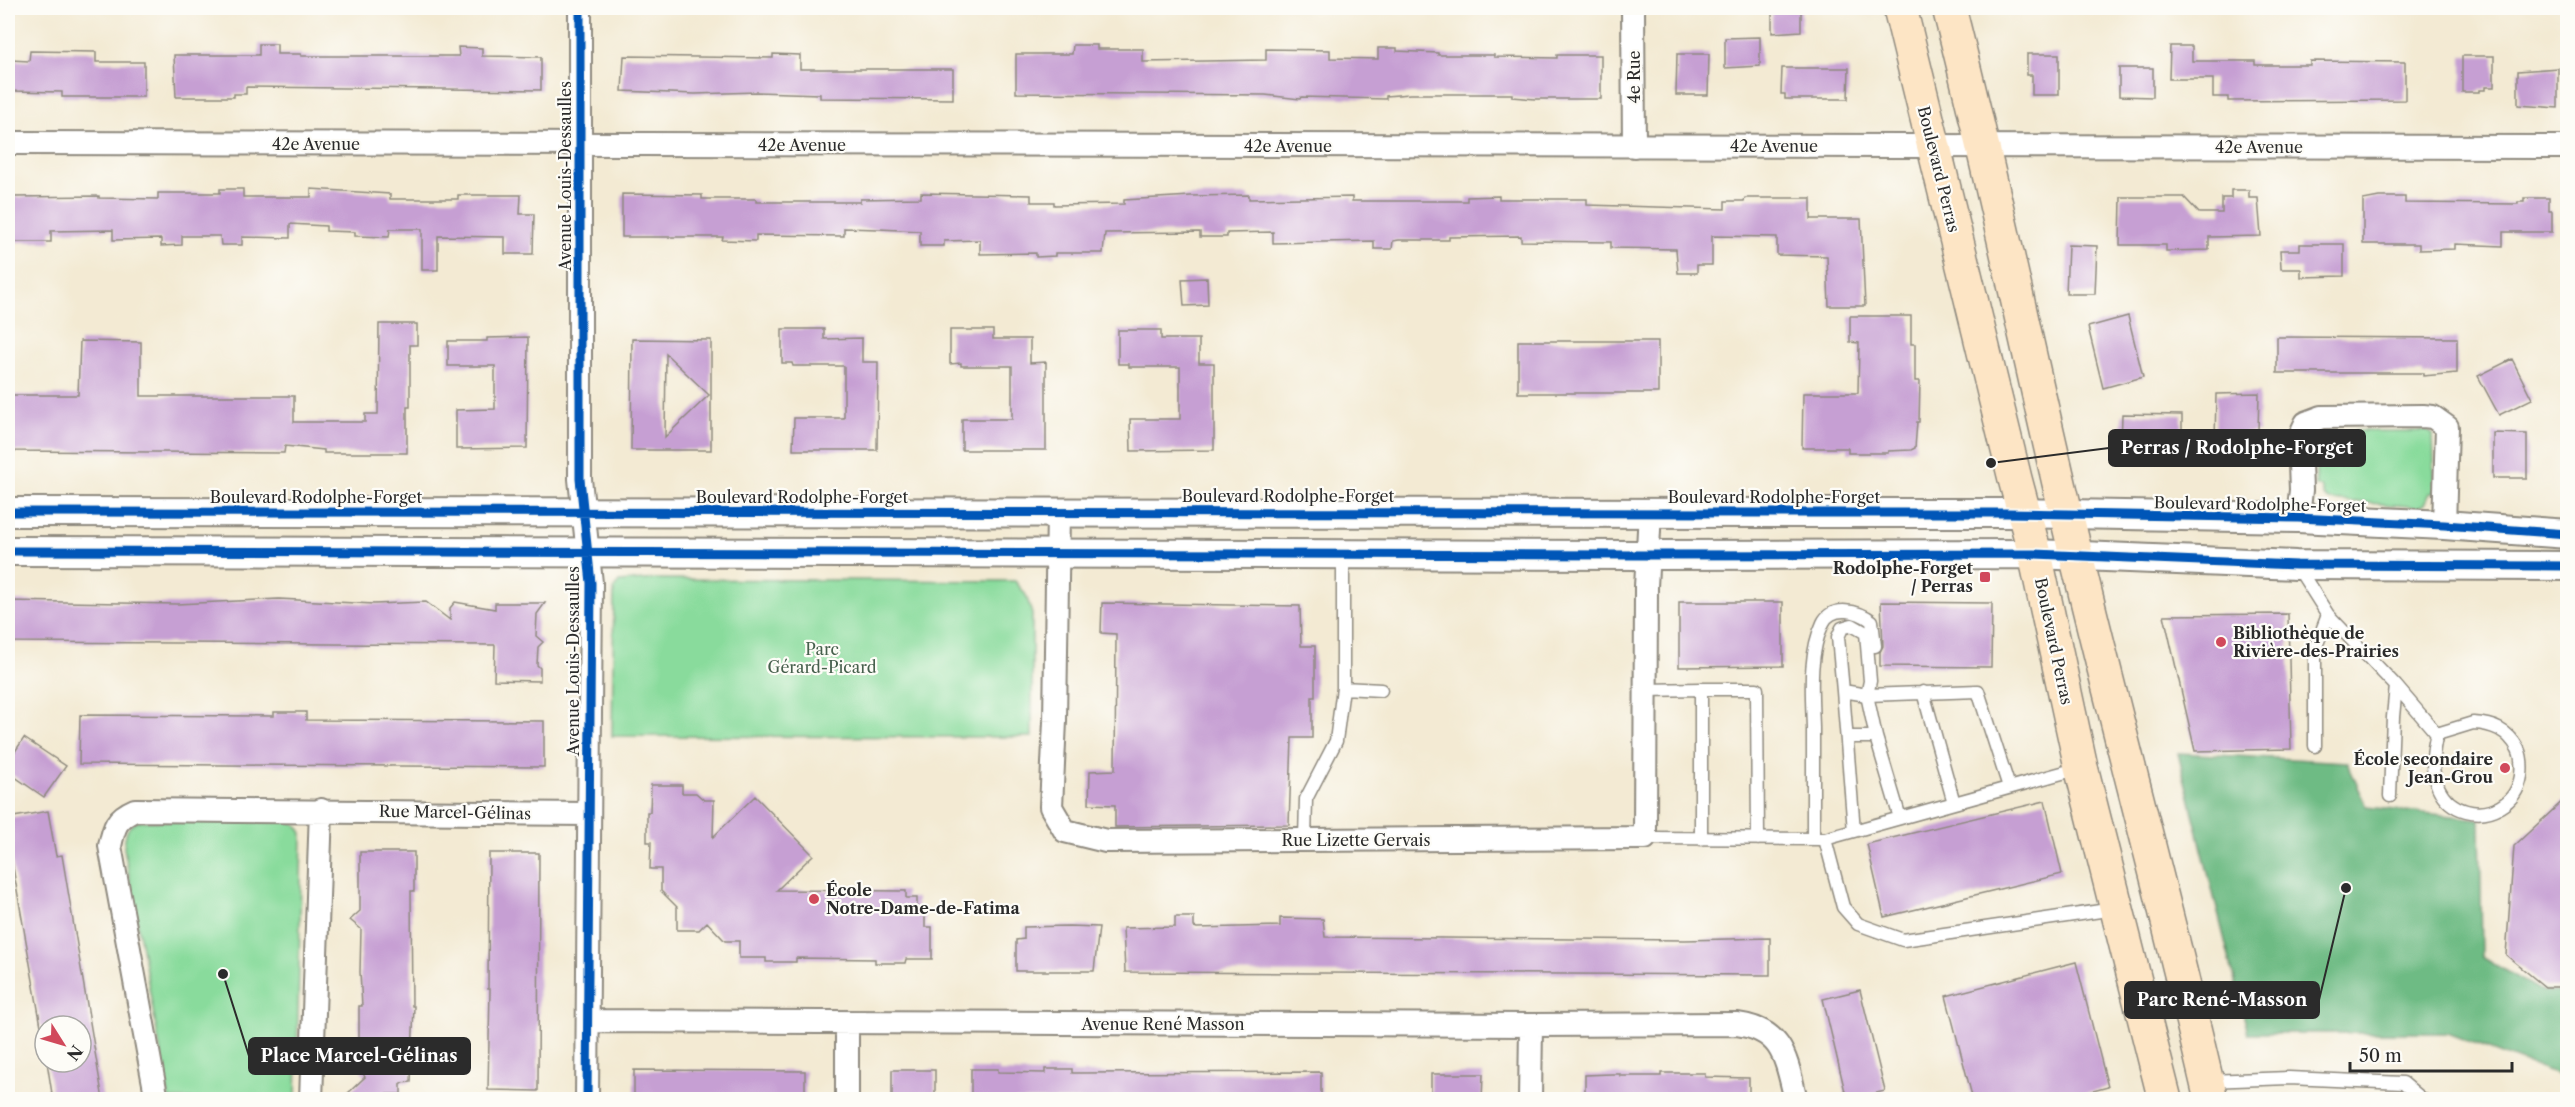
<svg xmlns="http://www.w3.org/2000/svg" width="2575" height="1107" font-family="'Libre Caslon Text',serif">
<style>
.green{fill:#89db9c;stroke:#5a8364;stroke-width:1.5}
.forest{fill:#6ebb84;stroke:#4c7358;stroke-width:1.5}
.building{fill:#c69fd3;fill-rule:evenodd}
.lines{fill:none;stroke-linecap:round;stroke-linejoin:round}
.service-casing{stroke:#8f8a7f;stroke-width:15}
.minor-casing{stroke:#8f8a7f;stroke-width:26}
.tertiary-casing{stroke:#8f8a7f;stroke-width:32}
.secondary-casing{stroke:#8f8a7f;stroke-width:36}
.service{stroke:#fff;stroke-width:12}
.minor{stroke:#fff;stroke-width:22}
.tertiary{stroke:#fff;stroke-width:28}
.secondary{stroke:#fde5c5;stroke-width:33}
.cycleway-casing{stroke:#fdfcf7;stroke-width:13}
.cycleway{stroke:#0057b8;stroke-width:9}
.poi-dot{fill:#d1495b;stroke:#fdfcf7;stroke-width:2}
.labels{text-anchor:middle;stroke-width:4.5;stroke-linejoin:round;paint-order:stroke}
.street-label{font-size:16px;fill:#2b2b2b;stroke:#fdfcf7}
.poi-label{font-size:16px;font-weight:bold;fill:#2b2b2b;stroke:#fdfcf7;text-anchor:end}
.park-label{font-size:16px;fill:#47604d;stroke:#fdfcf7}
.leader{fill:none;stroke:#2b2b2b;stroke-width:2}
.callout-dot{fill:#2b2b2b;stroke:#fdfcf7;stroke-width:2}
.callout{fill:#2b2b2b;stroke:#2b2b2b;stroke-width:2}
.callout-label{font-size:18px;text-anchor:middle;font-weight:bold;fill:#fff}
</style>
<rect width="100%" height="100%" fill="#fdfcf7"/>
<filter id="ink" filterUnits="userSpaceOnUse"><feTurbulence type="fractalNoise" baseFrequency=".0167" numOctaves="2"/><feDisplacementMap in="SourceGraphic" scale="12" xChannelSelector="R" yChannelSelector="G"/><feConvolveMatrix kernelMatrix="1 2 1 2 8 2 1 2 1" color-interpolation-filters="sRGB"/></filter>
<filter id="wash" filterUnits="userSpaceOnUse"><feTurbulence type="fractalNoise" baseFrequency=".008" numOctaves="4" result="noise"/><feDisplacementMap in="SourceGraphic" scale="24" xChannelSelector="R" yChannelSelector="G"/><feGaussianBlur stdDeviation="1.35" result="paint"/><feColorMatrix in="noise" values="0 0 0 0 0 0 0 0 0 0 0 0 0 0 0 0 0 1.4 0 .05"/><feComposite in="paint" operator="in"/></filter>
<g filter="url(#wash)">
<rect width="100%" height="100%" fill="#f3ead3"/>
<!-- green -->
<path class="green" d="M2324 431H2427L2433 434 2435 493H2430L2425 504 2419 507 2329 500 2324 496 2321 487H2316V441L2318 434Z
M656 579 1015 581 1026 595 1032 614V737L612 736 614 589 619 582Z
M288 819 297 825 302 833 296 1099H169L124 848C125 835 126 825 139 821Z"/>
<!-- forest -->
<path class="forest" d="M2178 753 2347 762 2367 807 2480 819 2482 957 2541 992H2567V1079L2447 1033H2248Z"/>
<g id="blocks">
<!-- building -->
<path class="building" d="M1772 8H1801V31L1772 33Z
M1760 37V66L1725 68V38Z
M259 44H277V54H301V56H459L458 47 482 48V56L541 57V90L246 87V94H234V97H176L174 55H259Z
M1073 45H1097V49H1143V62L1266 60V49L1330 50V58L1378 59V48H1397V51L1438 53V55H1494V57L1557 58V55H1601V99H1535L1512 97V94H1410L1386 96V99L1301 97 1300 99 1265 95 1016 93V54H1072Z
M2170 46H2192V61H2255V65H2310V61L2405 62V100L2228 101V97H2213V79H2169Z
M30 51 96 52V62H144V97H62V92L11 91V60L29 61Z
M773 54 800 55V69H953V99L820 98V94L757 92 695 94 622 91 624 56 773 58Z
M1677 54H1709L1708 95H1676Z
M2027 54H2059V95H2032V75H2027Z
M2462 56H2494V87H2485V90H2479V92H2462Z
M1782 68H1849L1848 99H1785V94H1781Z
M2119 68H2153V97L2119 96Z
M2558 68V108L2518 105V71Z
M220 189H243V197H311V189L390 194V199H458V195H521L520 214H534L533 254H505V237L438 236V270H422V229H390L389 237 355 236V232L326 231V226L290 224V238L242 237V245H221L220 236H182V245L161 246V239L113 240V230L51 231V242H13V197L99 196V198L158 199V193H220Z
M2231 190H2249V198H2258L2261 236 2209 237V250L2166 251V245H2120L2121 197H2184L2199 213H2222V198H2231Z
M921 193 1031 195V202H1054V205L1124 204V200L1191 196 1249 195V199L1352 197V201H1467V197L1499 196V199H1587V205L1725 209V201H1744L1745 198H1811V219H1861L1865 306H1829L1827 256 1777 255V237L1712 236V265H1697V273H1678L1676 249 1611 248V242L1521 241V236L1449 237V240H1399L1393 241 1392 249H1374V241L1273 243V232L1227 233V237H1200V232L1105 233 1103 253H1055V256L1036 257V253L980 254V240L944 241V246H920V231L879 229 844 228V236L756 235V241L722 240 723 237H622V194L702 195V199H756V202H860V199L921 198Z
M2379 197H2405V203L2518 204V202H2524V198H2549V211H2552V232H2503V246L2455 244V249L2419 250V244H2363V200Z
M2300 244H2344V276L2301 277V269H2281L2280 250H2300Z
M2068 245 2097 246 2095 294H2066Z
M1207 278 1208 305 1184 306 1182 279Z
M1850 316H1911V344H1915V381H1920L1919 422H1917L1915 448 1911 450 1888 451V453H1848V448H1802L1803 393H1858L1859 343 1850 342Z
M2128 316 2143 377 2103 388 2088 327Z
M379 324H417V345H410V407H407V453H324V450L285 446 284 453 8 451V395H78L80 341 141 342V396H294V422H365V414H378Z
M782 329H824V339L862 338V362H878L877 450H793L794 418H844V366H793L792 363H782Z
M950 330H993V339H1030V363L1046 362V450H962V419H1012V366H961V363L950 364Z
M1118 330H1161V339H1199V363H1214V450L1131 451 1130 419H1180V367H1129V364H1118Z
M528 337 527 448 456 449V410L495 409V366H448V341H487V338Z
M2277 337 2457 338V373L2423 376V373H2277Z
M632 339 711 340V450H631ZM666 354 709 395 665 437Z
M1518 341H1658V393H1518Z
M2512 359 2532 399 2499 415 2478 376Z
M2259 393 2258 432H2244V440L2215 441 2216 394Z
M2122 414 2182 415V435H2177V451L2132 453V449H2121Z
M2493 433 2527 434V478H2493Z
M279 599 374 604 426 602 450 620V608L455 602 495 609V603H545L537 614 536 636 543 642 538 647 537 665 540 668V681L494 680 495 645 8 642V601L177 604Z
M1679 602H1783V666L1679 667Z
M1881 602 1992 603 1991 667 1880 666V652L1883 646Z
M1102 603 1300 606 1301 646H1315V697H1312V738H1292L1289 825 1115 827V805L1089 804 1090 771 1115 770 1116 634 1101 633Z
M2288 614 2291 749 2195 751 2164 615Z
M274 712H306V720L544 721V767L79 764 80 715 274 716Z
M24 738 66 766 44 797 8 772V762Z
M651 785H682V793H696L704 800H714L713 837 755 796 813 855 777 890 906 891V898H917V906L925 914V927H932V959H906L905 963H875V959L796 958V962H766V958H739V941H725L707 922 699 930H677V907L661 891V869H650L651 842H647V812H650Z
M2568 796V987H2545L2506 955 2514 846Z
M2045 801 2062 874 1884 917 1867 844Z
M48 811 56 856 62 855 103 1100H53L47 1062H81V1026H41L11 856 8 857V818Z
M360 852H414V891H411L412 1006H414L411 1082 401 1083V1094L346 1095 365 1077 359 1066V1006H362L360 972 361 929 350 920 360 911Z
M489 853H539L538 1091 488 1090 490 989H488Z
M1175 917H1194V927L1197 928 1280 926V918L1323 919 1325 937 1685 940 1770 938V975L1125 972 1123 928 1175 927Z
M1069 926 1099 927 1094 971H1016V940L1024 939V927Z
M2076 962 2108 1087 2060 1100H1973L1946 996Z
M1860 990 1885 1091 1847 1100 1823 999Z
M971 1069H998V1072L1045 1073V1069H1072V1073L1321 1072V1100H971Z
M634 1070 805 1071V1100H634Z
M892 1070H935V1100H892Z
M1661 1073H1705V1077L1749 1078V1100H1585V1075L1611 1074H1620V1076H1661Z
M1431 1074H1483L1482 1100H1431Z"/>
</g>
</g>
<g filter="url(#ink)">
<use href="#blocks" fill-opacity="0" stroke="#8f8a7f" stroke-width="1.5"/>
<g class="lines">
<defs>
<path id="service" d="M2297 566 2328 615 2396 686 2437 734
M1343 688 1381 690
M1645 690 1701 689
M1843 691 1854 831
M1923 692 1954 803
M2473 723C2493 724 2508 730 2518 749 2522 757 2522 766 2521 776 2511 834 2412 825 2437 734Z
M1848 737H1876L1900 818
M1876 737 1867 695 1870 681 1866 633 1852 625 1842 628 1838 637 1843 691 1867 695 1978 691 2009 787
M2315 746V649L2328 615
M2390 796 2393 717 2396 686
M1645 838 1825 839 2080 768
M1701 839V689H1757L1758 839
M1813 839C1813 802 1813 765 1813 728 1812 693 1808 655 1823 623 1832 604 1859 611 1872 621L1875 646
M1825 839 1843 907 1858 924 1903 940 2114 909
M1305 840 1306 799 1336 741 1343 688V554
M2208 1081 2289 1078 2403 1083 2423 1100"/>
<path id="minor" d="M580 8V479L591 583 587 1100
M1633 8 1634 146
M8 143 2568 147
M1058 511 1055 721 1051 807 1065 831 1106 841 1645 838 1646 587 1650 511
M2298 518 2301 490 2299 438 2306 423 2322 417 2423 416 2433 417 2447 427 2444 525
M588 1021 1531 1025 1737 1024C1784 1030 1786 1060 1796 1100
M157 1100 110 846C114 827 116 818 135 810L588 814
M311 1100 321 810
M847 1100V1023
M1530 1100 1531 1025"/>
<path id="tertiary" d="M8 512 2006 513 2298 518 2444 525 2568 534
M8 551 1648 555 2035 554 2296 565 2568 566"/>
<path id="secondary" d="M1900 8 2015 479 2035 554 2081 767 2165 1100
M1949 8C1992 175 2026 345 2066 513 2112 709 2166 903 2211 1100"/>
</defs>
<!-- service casing -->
<use href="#service" class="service-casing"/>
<!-- minor casing -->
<use href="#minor" class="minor-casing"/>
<!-- tertiary casing -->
<use href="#tertiary" class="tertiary-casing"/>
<!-- secondary casing -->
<use href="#secondary" class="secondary-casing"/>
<!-- service -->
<use href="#service" class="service"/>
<!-- minor -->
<use href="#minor" class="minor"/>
<!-- tertiary -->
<use href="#tertiary" class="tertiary"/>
<!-- secondary -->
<use href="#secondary" class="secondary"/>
<defs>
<path id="cycleway" d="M580 8V479L591 583 587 1100
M8 512 2006 513 2298 518 2444 525 2568 534
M8 551 1648 555 2035 554 2296 565 2568 566"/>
</defs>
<!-- cycleway casing -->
<use href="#cycleway" class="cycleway-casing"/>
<!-- cycleway -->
<use href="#cycleway" class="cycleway"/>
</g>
</g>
<!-- markers -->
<g class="poi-dot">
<rect x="1979" y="571" width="12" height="12" rx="3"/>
<circle cx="2221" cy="642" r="6"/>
<circle cx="2505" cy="768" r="6"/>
<circle cx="814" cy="899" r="6"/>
</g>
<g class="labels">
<!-- street labels -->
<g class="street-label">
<text transform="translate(1634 77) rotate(-90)" y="6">4e Rue</text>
<text x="316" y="150">42e Avenue</text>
<text x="802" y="151">42e Avenue</text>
<text x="1288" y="152">42e Avenue</text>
<text x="1774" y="152">42e Avenue</text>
<text x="2259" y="153">42e Avenue</text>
<text transform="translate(1939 169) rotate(76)" y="6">Boulevard Perras</text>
<text transform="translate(565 176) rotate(-90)" y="6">Avenue Louis-Dessaulles</text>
<text x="1288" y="502">Boulevard Rodolphe-Forget</text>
<text x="316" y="503">Boulevard Rodolphe-Forget</text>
<text x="802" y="503">Boulevard Rodolphe-Forget</text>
<text x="1774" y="503">Boulevard Rodolphe-Forget</text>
<text transform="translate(2260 504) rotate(1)" y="6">Boulevard Rodolphe-Forget</text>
<text transform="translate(2054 641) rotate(78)" y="6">Boulevard Perras</text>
<text transform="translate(573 661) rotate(-90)" y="6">Avenue Louis-Dessaulles</text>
<text transform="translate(455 812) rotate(1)" y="6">Rue Marcel-Gélinas</text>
<text x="1356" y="846">Rue Lizette Gervais</text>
<text x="1163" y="1030">Avenue René Masson</text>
</g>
<!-- poi labels -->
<g class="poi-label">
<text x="1973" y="574">Rodolphe-Forget<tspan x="1973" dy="18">/ Perras</tspan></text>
<text x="2233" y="639" text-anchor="start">Bibliothèque de<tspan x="2233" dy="18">Rivière-des-Prairies</tspan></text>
<text x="2493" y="765">École secondaire<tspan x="2493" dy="18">Jean-Grou</tspan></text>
<text x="826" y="896" text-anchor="start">École<tspan x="826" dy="18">Notre-Dame-de-Fatima</tspan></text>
</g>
<!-- park labels -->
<g class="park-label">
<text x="822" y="655">Parc<tspan x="822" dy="18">Gérard-Picard</tspan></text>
</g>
</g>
<!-- callouts -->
<path class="leader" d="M1991 463L2109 448M2346 888L2319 1000M223 974L249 1056"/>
<g class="callout-dot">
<circle cx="1991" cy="463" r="6"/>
<circle cx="2346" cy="888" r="6"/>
<circle cx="223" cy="974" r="6"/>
</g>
<g class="callout">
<rect x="2109" y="430" width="256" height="36" rx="6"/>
<rect x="2125" y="982" width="194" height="36" rx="6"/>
<rect x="249" y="1038" width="221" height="36" rx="6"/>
</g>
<g class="callout-label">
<text x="2237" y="454">Perras / Rodolphe-Forget</text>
<text x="2222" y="1006">Parc René-Masson</text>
<text x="359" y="1062">Place Marcel-Gélinas</text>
</g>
<!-- margin -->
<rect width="2575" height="1107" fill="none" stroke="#fdfcf7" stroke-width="30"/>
<!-- north arrow -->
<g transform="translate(63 1044) rotate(127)"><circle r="28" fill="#fdfcf7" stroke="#a9a8a5" stroke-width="1.5"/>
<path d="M0-4.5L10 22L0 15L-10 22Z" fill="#d1495b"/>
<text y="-9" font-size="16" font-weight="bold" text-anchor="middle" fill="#2b2b2b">N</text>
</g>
<!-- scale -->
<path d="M2350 1062v9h162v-9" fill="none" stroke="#2b2b2b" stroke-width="3"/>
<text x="2359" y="1062" font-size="18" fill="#2b2b2b" stroke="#fdfcf7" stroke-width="4.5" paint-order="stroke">50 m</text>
</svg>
